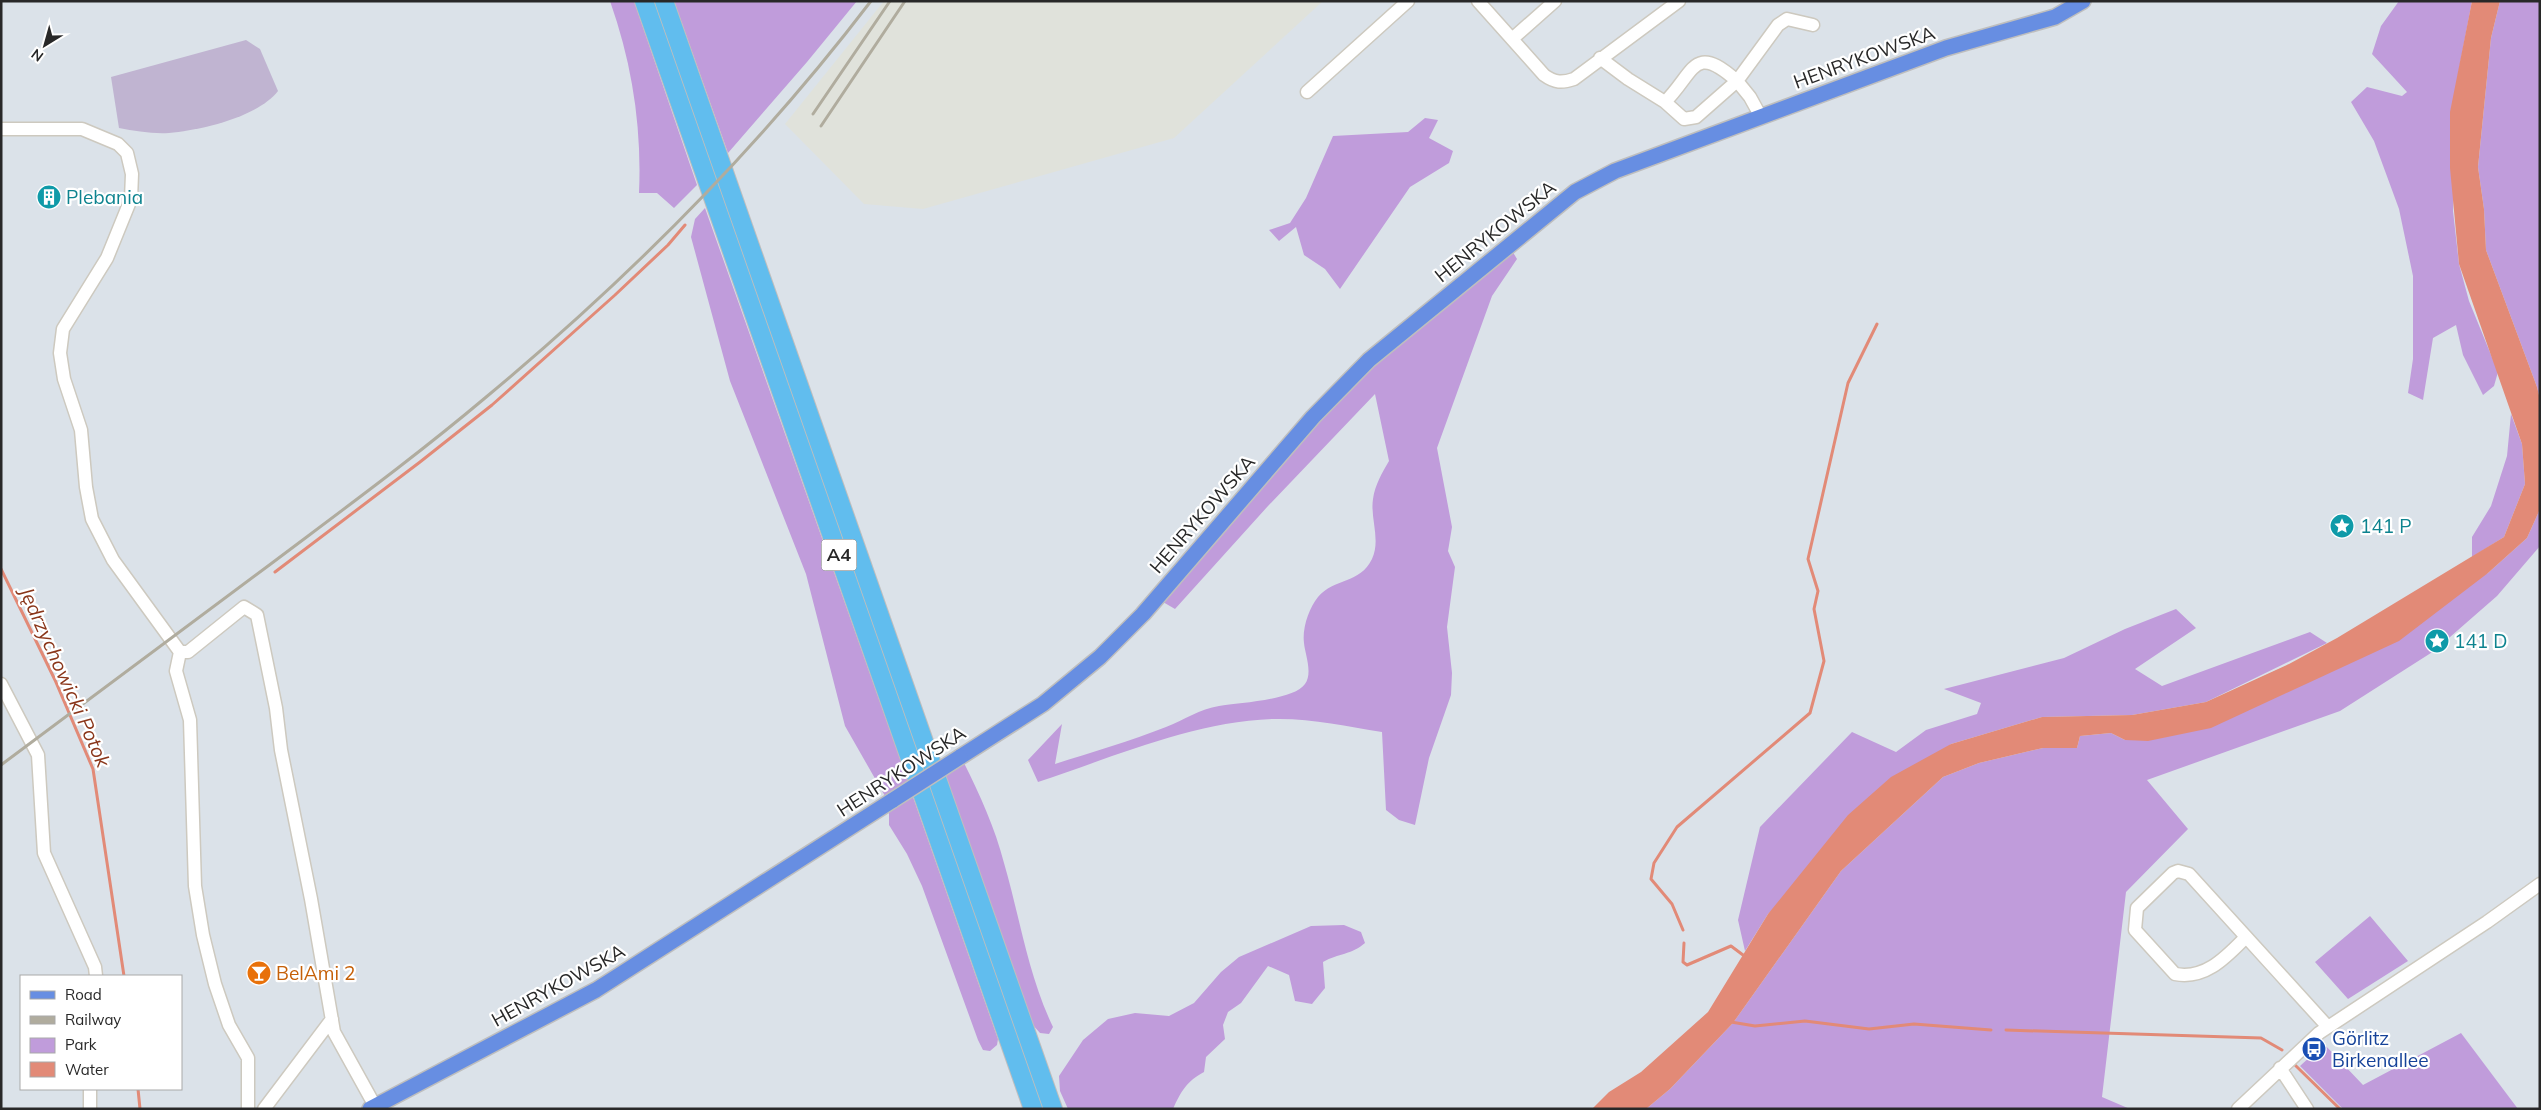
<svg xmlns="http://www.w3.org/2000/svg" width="2541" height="1110" font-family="Mulish,sans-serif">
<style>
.industrial{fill:#e0e2db}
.green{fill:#c09cdb}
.cemetery{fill:#c0b4d1}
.water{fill:#e28a77}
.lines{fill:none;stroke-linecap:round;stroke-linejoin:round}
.stream{stroke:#e28a77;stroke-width:3}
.minor-casing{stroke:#cdc9bf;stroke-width:15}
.major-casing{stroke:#bebebe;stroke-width:18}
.highway-casing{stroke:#bebebe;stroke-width:20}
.minor{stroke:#fff;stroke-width:12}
.major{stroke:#678ee2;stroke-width:15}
.highway{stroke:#61bdee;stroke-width:18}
.rail{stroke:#b0ac9e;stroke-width:3}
.major-bridge-casing{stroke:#bebebe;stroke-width:18;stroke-linecap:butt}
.major-bridge{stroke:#678ee2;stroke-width:15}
.labels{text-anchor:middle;stroke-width:4.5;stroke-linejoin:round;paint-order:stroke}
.shield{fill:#fff;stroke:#686868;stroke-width:1}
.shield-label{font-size:18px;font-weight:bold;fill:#282828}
.street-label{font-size:19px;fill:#282828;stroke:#fff}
.culture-label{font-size:19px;fill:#0d838f;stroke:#fff;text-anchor:start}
.food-label{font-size:19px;fill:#c56008;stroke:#fff;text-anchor:start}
.transit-label{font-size:19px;fill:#164399;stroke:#fff;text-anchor:start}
.water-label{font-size:20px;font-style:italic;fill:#8a361a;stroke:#fff}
</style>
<rect width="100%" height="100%" fill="#dbe2e9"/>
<!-- industrial -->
<path class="industrial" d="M884 1H1323L1174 138 923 209 864 204 785 124Z"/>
<!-- green -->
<path class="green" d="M610 1H634L697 185 674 208 657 193H639C642 127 632 63 610 1Z
M651 1H657L1046 1109H1039Z
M674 1H857L807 62 728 153Z
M2399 1H2472L2457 80 2453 211 2459 264 2469 301 2498 372 2494 386 2483 395 2463 355 2456 325 2433 338 2423 400 2408 393 2413 359V276L2399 209 2374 141 2351 102 2367 87 2402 96 2407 92 2372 54 2381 26Z
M2500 1H2540V399L2537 387 2486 250 2484 209 2478 167 2491 38Z
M1425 118 1438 120 1429 138 1453 151 1449 163 1410 187 1340 289 1325 269 1304 255 1296 227 1279 241 1269 230 1290 223 1306 198 1333 136 1408 132Z
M705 208 908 781 885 796 845 726 806 574 730 381 691 237 695 219Z
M1511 249 1517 259 1492 296 1437 448 1452 527 1448 551 1455 567 1447 627 1452 673 1451 695 1429 758 1415 825 1399 820 1386 810 1382 732C1346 726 1310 718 1273 719 1192 722 1114 757 1038 782L1028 760 1062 724 1055 764C1092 752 1131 741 1166 727 1184 720 1200 709 1219 706 1239 703 1294 700 1305 684 1313 673 1305 654 1304 643 1302 628 1309 608 1318 597 1334 578 1360 584 1372 559 1381 540 1370 518 1373 499 1375 485 1382 473 1389 461L1375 394 1268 506 1175 609 1163 602 1286 456 1373 363Z
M2511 414 2522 444 2525 484 2504 537 2472 557V537L2491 506 2507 456Z
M2540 509V546L2497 596 2434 651 2340 711 2147 780 2188 829 2126 892 2102 1097 2130 1109H1646L1670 1089 1733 1023 1841 871 1943 777 1979 763 2043 748H2077L2080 736 2111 733 2125 740 2488 573 2527 538Z
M2176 609 2196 628 2135 669 2162 686 2310 632 2327 643 2206 702 2132 715 2042 717 1951 744 1768 914 1745 951 1738 920 1760 827 1852 732 1896 752 1926 730 1977 714 1981 703 1944 689 2064 658 2125 629Z
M964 763C980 795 995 828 1004 863 1020 918 1028 975 1053 1027L1049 1034 1040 1033 1032 1024 946 776Z
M913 797 998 1039 997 1045 990 1051 983 1050 978 1040 922 886 907 854 889 825V812Z
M2370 916 2408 961 2348 999 2315 962Z
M1344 925 1361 932 1365 943C1351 955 1339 953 1323 962L1325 988 1312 1004 1295 1001 1289 975 1268 966 1241 1003 1228 1012 1223 1025 1225 1039 1206 1057 1204 1072C1187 1081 1181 1091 1173 1109H1068L1060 1091 1059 1076 1083 1040 1108 1019 1135 1013 1169 1016 1194 1003 1221 972 1239 957 1311 926Z
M2461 1033 2518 1109H2343L2300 1066 2324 1044 2363 1085Z"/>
<!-- cemetery -->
<path class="cemetery" d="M246 40 260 49 278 91C258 117 201 130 169 133 152 134 135 131 119 128L111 77Z"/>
<!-- water -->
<path class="water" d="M2472 1H2500L2491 38 2478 167 2484 209 2486 250 2537 387 2540 399V509L2527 538 2488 573 2399 641 2211 728 2148 741 2125 740 2111 733 2080 736 2077 748H2043L1979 763 1943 777 1841 871 1733 1023 1670 1089 1646 1109H1592L1609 1092 1641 1072 1708 1012 1768 914 1848 815 1891 777 1951 744 2042 717 2132 715 2206 702 2289 664 2337 638 2504 537 2525 484 2522 444 2459 264 2450 168V112Z"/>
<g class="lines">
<!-- stream -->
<path class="stream" d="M1 569 55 680 93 769 124 976
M275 572 420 462 492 405 615 295 668 245 685 225
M1683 930 1672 904 1651 879 1654 863 1677 827 1810 713 1824 661 1814 609 1818 591 1808 559 1848 383 1877 324
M1684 943 1683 962 1687 965 1731 946 1743 955
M1731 1022 1755 1026 1805 1021 1869 1029 1914 1024 1991 1030
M2006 1030 2261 1038 2282 1050
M2295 1065 2340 1109
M138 1089 140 1109"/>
<defs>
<path id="minor" d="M1478 1 1544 75C1555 83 1562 83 1574 79L1679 1
M1512 39 1555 1
M1600 58 1628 79 1665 102 1684 119 1696 117 1737 81 1750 97 1761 117
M1307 92 1408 1
M1665 102C1695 72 1693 42 1737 81L1778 25 1787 19 1813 25
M1 129H82L118 144 127 153 132 174 131 199 107 258 63 329 60 353 64 379 81 430 86 487 92 519 113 560 180 652 176 671 190 720 195 886 203 935 215 984 229 1025 248 1058V1109
M180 652H188L244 607 257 615 276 708 281 750 311 899 334 1032 375 1106
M1 684 38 755 44 853 95 967 96 976
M2246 937C2227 956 2206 980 2175 974L2135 930 2137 908 2173 873 2178 871 2189 874 2328 1027
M2280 1068 2307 1109
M90 1089V1109
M264 1109 332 1019
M2238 1109 2319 1033 2487 922 2540 884"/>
<path id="major" d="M960 757 1043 704 1100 657 1143 614 1313 417 1369 360 1575 192 1615 171 1946 48 2055 17 2083 1
M370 1109 596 990 893 800"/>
<path id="highway" d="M644 1 1033 1109
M664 1 1053 1109"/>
</defs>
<!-- minor casing -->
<use href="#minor" class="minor-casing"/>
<!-- major casing -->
<use href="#major" class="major-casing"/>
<!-- highway casing -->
<use href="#highway" class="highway-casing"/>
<!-- minor -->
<use href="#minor" class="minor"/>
<!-- major -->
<use href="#major" class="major"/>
<!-- highway -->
<use href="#highway" class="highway"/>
<!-- rail -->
<path class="rail" d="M813 114 890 1
M821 126 905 1
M1 765C90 698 179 632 268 566 341 511 415 457 485 398 627 280 759 148 871 1"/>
<defs>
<path id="major-bridge" d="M893 800 960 757"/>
</defs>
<!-- major-bridge casing -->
<use href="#major-bridge" class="major-bridge-casing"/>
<!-- major-bridge -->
<use href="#major-bridge" class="major-bridge"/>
</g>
<!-- icons -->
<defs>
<symbol id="building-disc" viewBox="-11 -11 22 22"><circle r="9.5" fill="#0f9aa8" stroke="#fff"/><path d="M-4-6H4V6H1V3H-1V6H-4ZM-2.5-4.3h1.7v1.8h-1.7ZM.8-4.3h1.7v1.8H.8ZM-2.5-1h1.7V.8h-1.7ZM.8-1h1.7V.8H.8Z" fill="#fff"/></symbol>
<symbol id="sight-disc" viewBox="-11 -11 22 22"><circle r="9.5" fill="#0f9aa8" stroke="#fff"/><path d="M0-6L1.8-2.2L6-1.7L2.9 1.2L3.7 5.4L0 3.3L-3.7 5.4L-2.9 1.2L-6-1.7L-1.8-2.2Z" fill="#fff"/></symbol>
<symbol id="bar-disc" viewBox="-11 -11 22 22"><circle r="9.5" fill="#e8710a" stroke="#fff"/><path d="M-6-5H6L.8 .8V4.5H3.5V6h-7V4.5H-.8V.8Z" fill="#fff"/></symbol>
<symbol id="bus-disc" viewBox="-11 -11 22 22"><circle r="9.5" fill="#1a4fb4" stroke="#fff"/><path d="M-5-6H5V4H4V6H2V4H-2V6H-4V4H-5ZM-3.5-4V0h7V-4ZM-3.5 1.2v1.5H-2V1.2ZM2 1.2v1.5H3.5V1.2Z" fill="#fff"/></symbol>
</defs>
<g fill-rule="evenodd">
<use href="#building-disc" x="35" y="183" width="28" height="28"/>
<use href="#sight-disc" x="2328" y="512" width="28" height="28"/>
<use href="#sight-disc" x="2423" y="627" width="28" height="28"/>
<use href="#bar-disc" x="245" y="959" width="28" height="28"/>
<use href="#bus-disc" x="2300" y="1035" width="28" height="28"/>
</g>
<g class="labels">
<!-- shield labels -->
<rect class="shield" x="821.5" y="539.5" width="35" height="31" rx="4"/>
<g class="shield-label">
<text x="839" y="561">A4</text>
</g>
<!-- street labels -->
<g class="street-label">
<text transform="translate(1864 57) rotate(-20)" y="7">HENRYKOWSKA</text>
<text transform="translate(1495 231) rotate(-39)" y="7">HENRYKOWSKA</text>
<text transform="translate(1202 514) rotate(-49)" y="7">HENRYKOWSKA</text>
<text transform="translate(901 771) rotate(-33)" y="7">HENRYKOWSKA</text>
<text transform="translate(558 985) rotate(-29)" y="7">HENRYKOWSKA</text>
</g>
<!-- culture labels -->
<g class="culture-label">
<text x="66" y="204">Plebania</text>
<text x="2360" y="533">141 P</text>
<text x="2454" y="648">141 D</text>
</g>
<!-- food labels -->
<g class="food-label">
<text x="276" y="980">BelAmi 2</text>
</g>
<!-- transit labels -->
<g class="transit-label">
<text x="2332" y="1045">Görlitz<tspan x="2332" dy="22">Birkenallee</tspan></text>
</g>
<!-- water labels -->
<g class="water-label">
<text transform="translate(65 677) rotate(66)" y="7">Jędrzychowicki Potok</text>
</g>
</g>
<!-- border -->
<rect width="2541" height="1110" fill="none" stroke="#282828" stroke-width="5"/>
<!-- legend -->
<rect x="20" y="975" width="162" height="115" fill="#ffffff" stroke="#a9a9a9"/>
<rect x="30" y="991" width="25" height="8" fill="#678ee2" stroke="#a9a9a9"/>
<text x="65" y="1000" font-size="15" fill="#282828">Road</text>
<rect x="30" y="1016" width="25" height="8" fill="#b0ac9e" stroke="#a9a9a9"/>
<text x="65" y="1025" font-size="15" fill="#282828">Railway</text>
<rect x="30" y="1038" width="25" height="15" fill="#c09cdb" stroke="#a9a9a9"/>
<text x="65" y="1050" font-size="15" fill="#282828">Park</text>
<rect x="30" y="1062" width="25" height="15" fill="#e28a77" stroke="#a9a9a9"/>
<text x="65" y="1075" font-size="15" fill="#282828">Water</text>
<!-- north arrow -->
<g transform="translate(45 45) rotate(217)" stroke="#ffffff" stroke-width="4" paint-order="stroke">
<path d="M0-4L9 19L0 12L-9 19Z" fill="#282828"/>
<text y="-8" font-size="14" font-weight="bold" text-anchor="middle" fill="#282828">N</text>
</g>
</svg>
